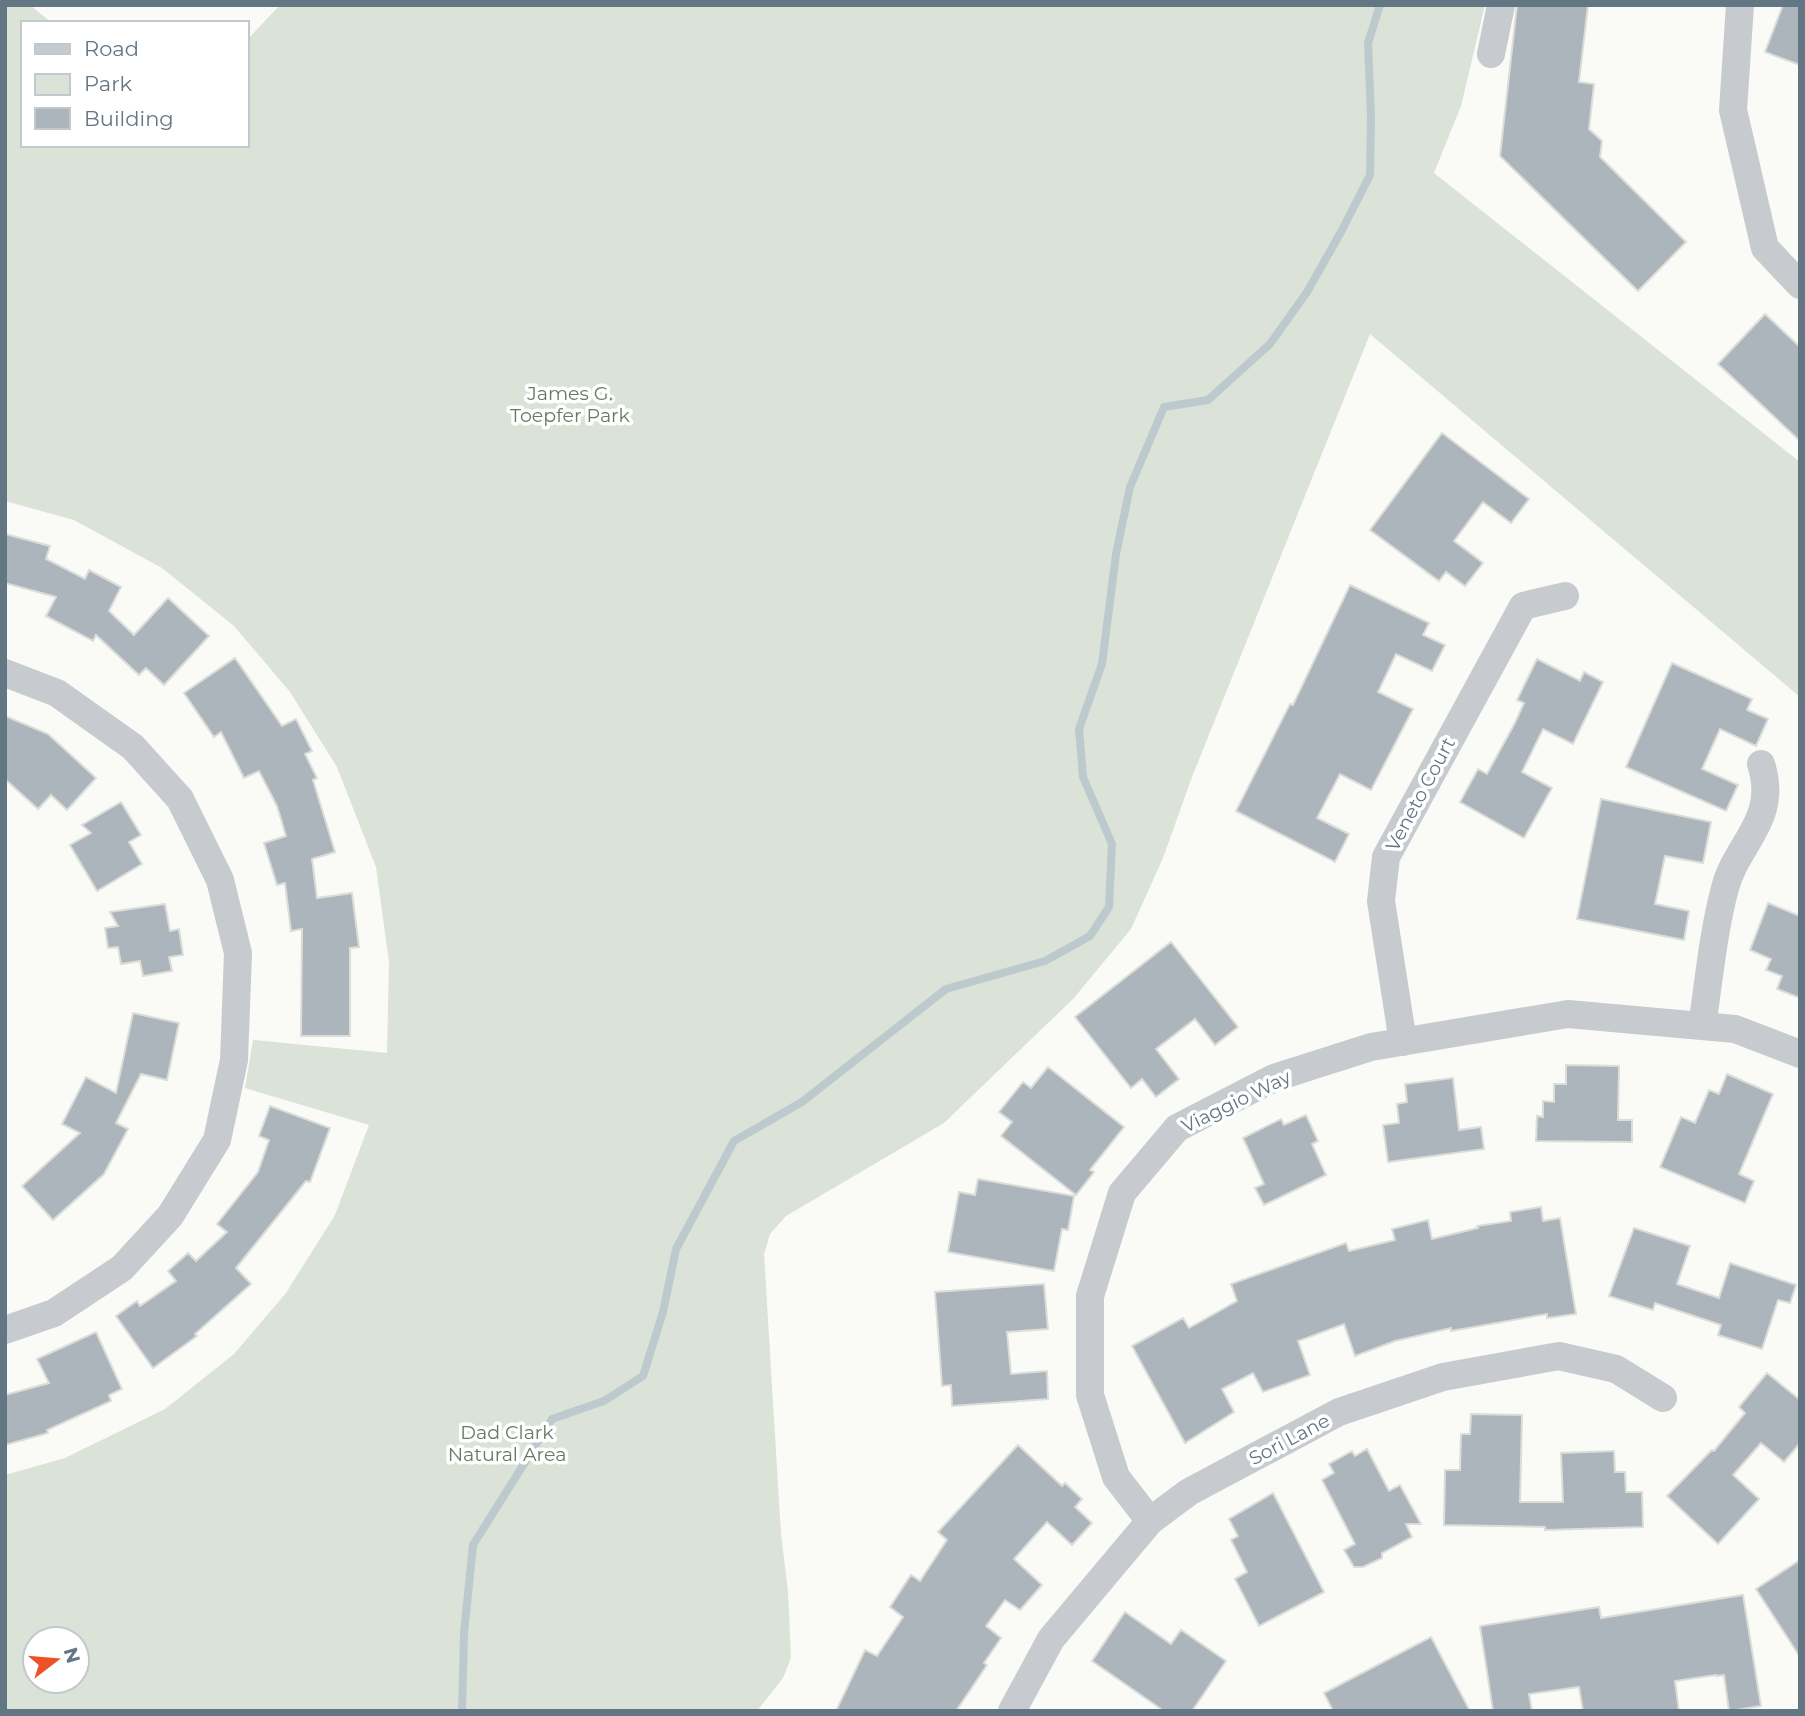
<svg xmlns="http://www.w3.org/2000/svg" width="1805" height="1716" font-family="Montserrat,sans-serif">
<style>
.green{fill:#dbe2d8;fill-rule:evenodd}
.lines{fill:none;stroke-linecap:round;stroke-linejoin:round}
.stream{stroke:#bdcacd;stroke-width:8}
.building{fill:#abb5bb;stroke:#dcdcd9;stroke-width:2}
.street{stroke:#c7cbcf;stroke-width:28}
.labels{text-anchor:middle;stroke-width:7;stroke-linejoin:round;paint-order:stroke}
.park-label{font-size:19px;fill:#677a62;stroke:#fff}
.street-label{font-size:19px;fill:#637684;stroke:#fff}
</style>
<rect width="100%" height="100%" fill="#fafaf7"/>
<!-- green -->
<path class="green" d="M5 5H30L52 23H23V145H247V40L280 5H1485L1461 106 1434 173 1800 462V697L1370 334 1192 777 1163 858 1131 929 1073 999 944 1123 786 1216 770 1234 764 1254 781 1534 788 1591 791 1658 783 1678 757 1711H5V1475L65 1458 165 1409 234 1354 286 1293 335 1215 369 1125 245 1088 253 1040 387 1053 389 962 376 867 337 767 290 692 234 626 162 568 74 520 5 501ZM35 1639H77V1681H35Z"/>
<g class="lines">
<!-- stream -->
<path class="stream" d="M462 1711 464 1633 473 1545 552 1419 604 1401 643 1376 663 1312 676 1249 734 1141 802 1102 946 989 1045 961 1090 936 1109 907 1112 844 1083 777 1079 729 1102 664 1116 554 1130 487 1164 407 1208 400 1270 344 1307 292 1341 232 1370 175 1371 117 1368 43 1380 5"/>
</g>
<!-- building -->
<path class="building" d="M1517 5H1588L1579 82 1594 84 1589 129 1602 141 1600 157 1686 242 1638 291 1500 156Z
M1783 5H1800V65L1765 52Z
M1765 314 1800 347V441L1718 364Z
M1442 433 1529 499 1511 523 1483 502 1454 541 1483 563 1465 586 1446 572 1439 581 1370 530Z
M5 534 50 546 46 559 85 579 89 570 121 587 109 611 134 635 168 598 209 636 164 685 146 668 139 675 96 635 93 641 46 616 56 597 5 583Z
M1350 585 1429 623 1423 635 1445 645 1432 671 1396 654 1378 692 1413 709 1371 790 1340 774 1317 818 1349 834 1335 862 1236 811 1290 704 1293 705Z
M235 658 282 726 296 719 312 751 305 754 317 778 313 780 335 852 312 859 317 898 352 893 359 947 350 948V1036H301L302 929 291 931 285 883 277 885 264 843 286 836 277 806 259 771 244 778 221 732 214 737 184 693Z
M1537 659 1580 681 1584 672 1603 682 1573 744 1543 729 1522 772 1552 788 1524 838 1460 802 1478 769 1487 774 1515 723 1524 703 1517 700Z
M1672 663 1752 699 1747 710 1768 719 1756 746 1720 729 1702 769 1738 785 1726 811 1626 767Z
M5 716 48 734 96 778 67 810 51 795 38 809 5 779Z
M1601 799 1711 822 1703 863 1665 856 1655 904 1689 911 1684 940 1577 919Z
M121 802 141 835 129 842 142 864 97 891 70 845 91 833 82 825Z
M1768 903 1800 916V998L1777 989 1782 976 1766 970 1771 959 1750 950Z
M165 904 170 931 179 929 183 955 169 957 172 971 143 976 140 961 121 964 118 947 108 948 105 928 118 926 110 912Z
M1171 942 1238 1027 1215 1045 1195 1019 1156 1049 1179 1079 1156 1097 1142 1079 1131 1088 1075 1017Z
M133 1013 179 1023 167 1080 141 1074 116 1123 128 1129 104 1174 53 1220 22 1186 80 1133 62 1124 86 1077 116 1093Z
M1566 1065 1619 1066 1618 1120H1632V1142L1536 1141 1537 1116 1543 1117V1101L1554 1102V1084H1566Z
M1048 1067 1124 1127 1090 1170 1094 1172 1076 1195 1001 1136 1012 1122 999 1112 1023 1082 1031 1088Z
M1727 1074 1773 1094 1739 1174 1754 1181 1745 1203 1660 1167 1681 1117 1695 1123 1709 1090 1719 1094Z
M1453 1078 1459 1130 1481 1127 1484 1149 1388 1162 1383 1125 1399 1123 1397 1104 1407 1102 1405 1084Z
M270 1106 330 1128 310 1182 306 1181 236 1268 251 1284 195 1334 197 1336 153 1368 116 1316 137 1301 140 1306 176 1281 168 1271 188 1253 196 1261 227 1232 217 1224 258 1172 269 1140 259 1136Z
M1306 1115 1318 1141 1312 1144 1326 1175 1264 1205 1255 1188 1264 1184 1243 1138 1281 1119 1284 1125Z
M978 1179 1074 1196 1068 1230 1062 1229 1054 1271 948 1252 959 1192 975 1195Z
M1541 1207 1543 1221 1560 1218 1576 1314 1547 1318V1314L1451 1331V1328L1395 1341 1355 1356 1344 1324 1298 1341 1310 1375 1263 1392 1253 1373 1222 1389 1234 1412 1185 1443 1132 1346 1183 1318 1189 1328 1237 1301 1231 1284 1346 1243 1349 1251 1395 1240 1392 1229 1428 1220 1432 1239 1478 1228 1477 1226 1511 1221 1510 1212Z
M1634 1228 1690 1246 1677 1284 1719 1298 1730 1263 1796 1285 1790 1303 1778 1300 1762 1349 1718 1335 1721 1325 1655 1303 1653 1310 1609 1296Z
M1044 1284 1048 1329 1007 1332 1011 1374 1047 1371 1048 1399 952 1406 951 1385 942 1386 935 1292Z
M96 1332 122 1389 109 1395 111 1401 47 1430 48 1433 5 1445V1395L49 1383 37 1359Z
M1767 1373 1800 1400V1443L1784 1462 1761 1443 1733 1475 1759 1499 1718 1544 1667 1496 1712 1450 1714 1451 1745 1413 1739 1407Z
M1471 1414 1522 1415 1520 1502H1563L1561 1453 1614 1451 1615 1472H1625L1626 1492H1642L1643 1527 1545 1530V1527L1444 1525 1445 1470H1460L1461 1434H1470Z
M1018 1445 1062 1486 1065 1483 1082 1499 1075 1507 1092 1523 1072 1545 1047 1522 1014 1559 1042 1585 1020 1610 1005 1600 986 1626 1001 1638 984 1663 987 1665 956 1711H836L865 1650 877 1656 903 1617 890 1607 911 1575 920 1581 947 1540 938 1532Z
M1367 1449 1389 1491 1400 1485 1421 1524H1406L1412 1537 1382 1553V1558L1363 1567H1354L1344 1550 1355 1544 1322 1480 1334 1473 1329 1464 1352 1451 1355 1456Z
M1273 1493 1324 1592 1259 1626 1235 1579 1247 1572 1231 1540 1238 1536 1229 1519Z
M1800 1560V1657L1756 1589Z
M1743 1595 1761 1706 1729 1711 1724 1675 1716 1676V1675L1675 1681 1679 1711H1583L1579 1687 1529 1694 1532 1711H1493L1480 1626 1599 1607 1601 1618Z
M1125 1612 1171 1644 1181 1630 1226 1661 1192 1711H1164L1092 1661Z
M1431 1637 1470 1711H1333L1324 1693Z"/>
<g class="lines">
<!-- street -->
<path class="street" d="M1740 5 1733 110 1765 248 1800 285
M1491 54 1501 5
M5 673 57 693 133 747 180 799 220 880 238 953 234 1060 217 1140 170 1216 122 1268 54 1313 5 1330
M1702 1026C1709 980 1713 933 1725 888 1737 842 1779 820 1761 764
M1403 1042 1381 901 1386 857 1523 606 1565 596
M1150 1521 1116 1477 1090 1395V1296L1122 1193 1177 1128 1274 1078 1371 1047 1568 1014 1735 1029 1800 1054
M1012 1711 1051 1639 1150 1521 1189 1492 1339 1412 1443 1377 1559 1356 1616 1369 1663 1398"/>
</g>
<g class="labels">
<!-- park labels -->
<g class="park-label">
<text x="570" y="400">James G.<tspan x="570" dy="22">Toepfer Park</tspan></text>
<text x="507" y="1439">Dad Clark<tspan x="507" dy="22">Natural Area</tspan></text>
</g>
<!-- street labels -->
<g class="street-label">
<text transform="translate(1420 794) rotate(-62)" y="7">Veneto Court</text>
<text transform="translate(1236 1101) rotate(-26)" y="7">Viaggio Way</text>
<text transform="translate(1289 1439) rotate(-28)" y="7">Sori Lane</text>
</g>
</g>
<!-- border -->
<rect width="1805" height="1716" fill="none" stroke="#637684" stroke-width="14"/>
<!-- legend -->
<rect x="21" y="21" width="228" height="126" fill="#ffffff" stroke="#c1c8ce" stroke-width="2"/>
<rect x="35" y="44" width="35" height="10" fill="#c7cbcf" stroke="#c1c8ce" stroke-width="2"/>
<text x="84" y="56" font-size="21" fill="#637684">Road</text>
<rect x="35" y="74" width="35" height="21" fill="#dbe2d8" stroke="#c1c8ce" stroke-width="2"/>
<text x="84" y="91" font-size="21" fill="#637684">Park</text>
<rect x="35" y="108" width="35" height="21" fill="#abb5bb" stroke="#c1c8ce" stroke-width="2"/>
<text x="84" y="126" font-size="21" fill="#637684">Building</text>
<!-- north arrow -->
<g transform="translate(56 1660) rotate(74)"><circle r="33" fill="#ffffff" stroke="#c1c8ce" stroke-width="2"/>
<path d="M0-5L12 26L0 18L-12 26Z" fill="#ec5225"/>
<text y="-10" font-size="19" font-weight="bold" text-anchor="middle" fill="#637684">N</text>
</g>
</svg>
